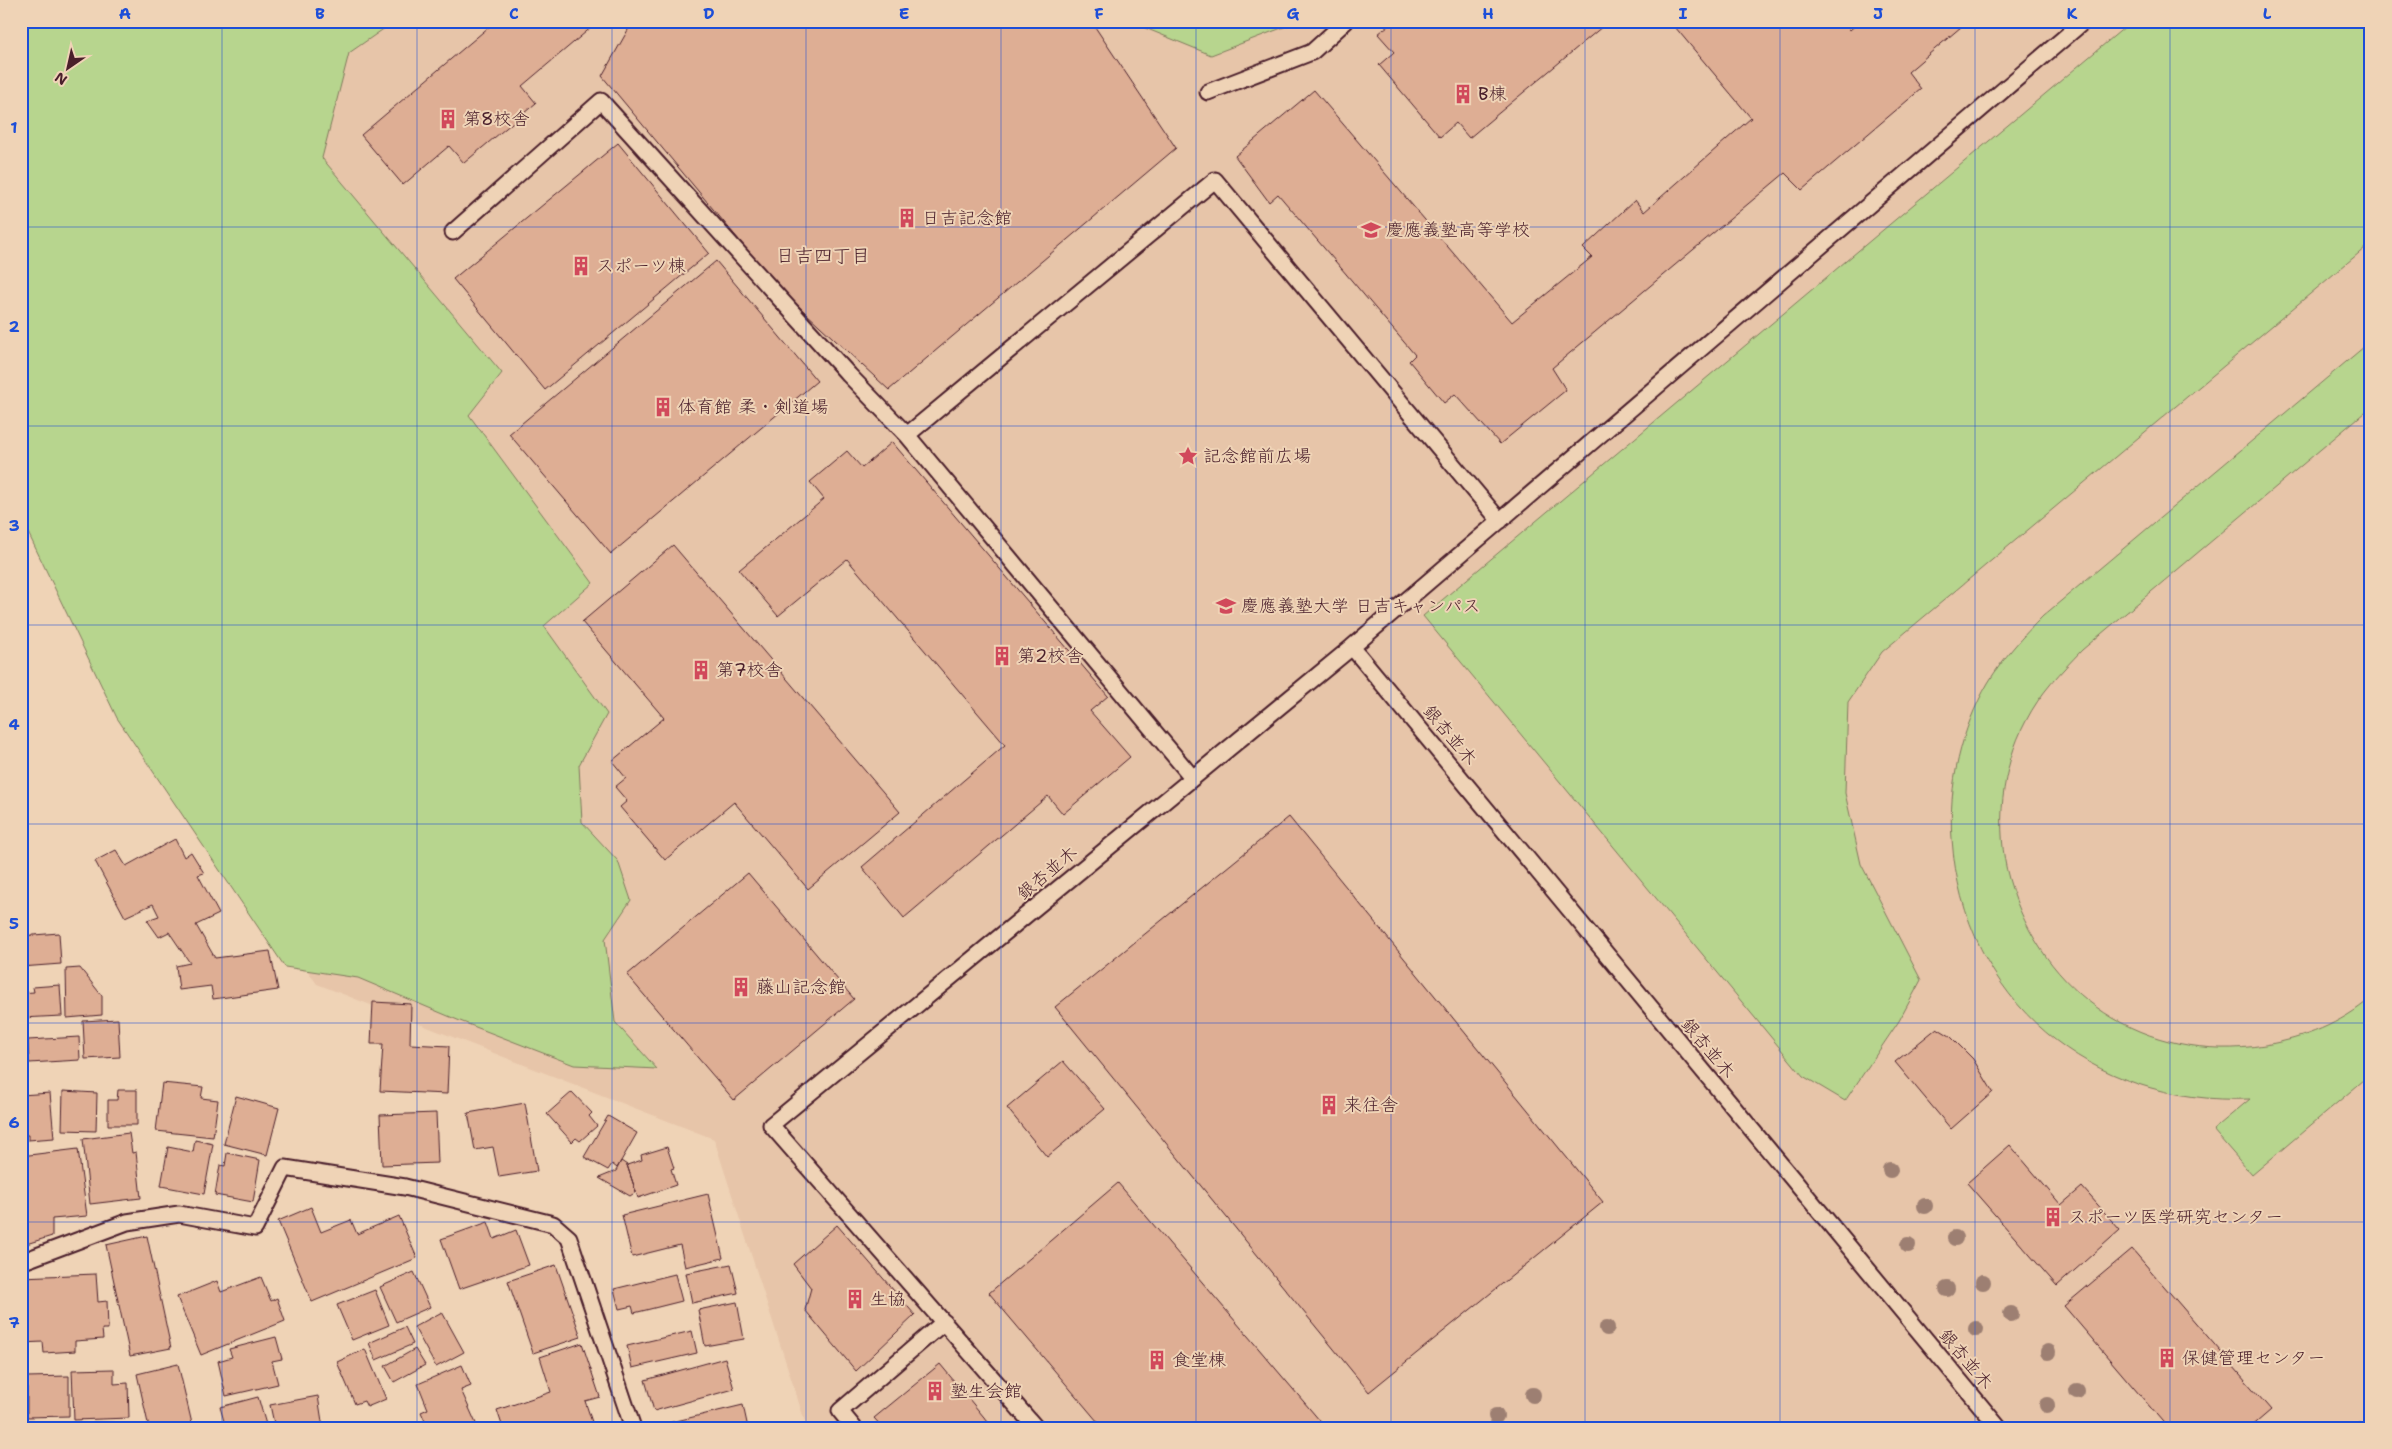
<svg xmlns="http://www.w3.org/2000/svg" width="2392" height="1449" font-family="'Shantell Sans','Klee One',sans-serif">
<style>
.built{fill:#e7c5a9}
.green{fill:#b7d58e;stroke:#807a5c}
.building{fill:#deae94;stroke:#4a1f2b}
.lines{fill:none;stroke-linecap:round;stroke-linejoin:round}
.service-casing{stroke:#4a1f2b;stroke-width:19}
.service{stroke:#efd3b6;stroke-width:15}
.tree{fill:#9d7f72}
.grid{fill:none;stroke:#1d4ed8;stroke-width:1;stroke-opacity:0.55}
.labels{text-anchor:middle;stroke-width:4;stroke-linejoin:round;paint-order:stroke}
.poi-label{font-size:18px;fill:#4a1f2b;stroke:#efd3b6;text-anchor:start}
.street-label{font-size:18px;fill:#4a1f2b;stroke:#efd3b6}
.neighbourhood-label{font-size:19px;fill:#4a1f2b;stroke:#efd3b6}
.neatline{fill:none;stroke:#1d4ed8;stroke-width:2}
.grid-label{font-size:16px;text-anchor:middle;font-weight:bold;fill:#1d4ed8}
</style>
<rect width="100%" height="100%" fill="#efd3b6"/>
<filter id="ink" filterUnits="userSpaceOnUse"><feTurbulence type="fractalNoise" baseFrequency=".02" numOctaves="2"/><feDisplacementMap in="SourceGraphic" scale="10" xChannelSelector="R" yChannelSelector="G"/><feConvolveMatrix kernelMatrix="1 2 1 2 8 2 1 2 1" color-interpolation-filters="sRGB"/></filter>
<g filter="url(#ink)">
<!-- built -->
<path class="built" d="M21 21H2371V1428H807L714 1139 317 984 139 738Z"/>
<!-- green -->
<path class="green" d="M21 21H395L349 53 322 158 502 373 469 415 593 583 544 626 607 714 579 765 582 822 618 861 631 900 605 939 615 1022 657 1069 574 1065 460 1021 358 978 285 967 117 718 21 518Z
M1128 21H1300L1211 55Z
M2132 21H2371V243L1882 652 1848 702 1845 793 1861 864 1921 980 1899 1021 1845 1101 1803 1076 1423 616Z
M2371 341V407L2082 650C2061 672 2040 693 2026 721 2001 768 1995 828 2009 879 2042 995 2145 1064 2265 1045 2305 1038 2340 1024 2371 998V1074L2252 1175 2213 1130 2250 1099C2091 1106 1963 1000 1952 839 1948 786 1961 729 1988 683 2003 658 2022 637 2043 616Z"/>
<!-- building -->
<path class="building" d="M496 21H589L593 26 522 86 536 103 464 163 449 146 403 185 361 135Z
M633 21H1091L1176 148 889 390 779 288 602 76Z
M1394 21H1609L1469 138 1456 123 1440 137 1379 65 1394 52 1378 34Z
M1670 21H1843L1850 30 1860 21H1968L1908 72 1921 89 1802 190 1785 173 1552 368 1566 390 1500 444 1455 394 1444 403 1409 361 1415 355 1278 194 1269 202 1235 156 1314 90 1512 322 1592 257 1583 248 1635 200 1644 212 1751 118Z
M618 143 709 253 545 390 453 279Z
M716 261 817 381 611 554 509 434Z
M892 442 1108 696 1090 711 1130 757 1063 814 1048 796 904 918 862 867 1005 745 847 559 778 616 739 570 824 499 810 482 847 451 862 468Z
M673 545 900 812 808 889 734 802 665 860 620 807 627 801 615 787 626 778 612 761 664 718 582 622Z
M1289 817 1603 1202 1369 1392 1055 1007Z
M175 839 184 857 191 852 204 873 198 875 219 914 196 925 215 958 270 951 278 990 213 999 211 986 179 990 176 966 190 963 169 932 159 937 147 920 159 916 153 904 125 917 95 861 116 850 126 866Z
M748 873 854 999 734 1100 627 975Z
M59 933 61 964 21 967V936Z
M80 968 102 996V1015L67 1018 66 969Z
M60 985 62 1016 21 1018V993L34 992 33 987Z
M373 1002 411 1004 410 1044 449 1046 447 1094 380 1091 383 1044H371Z
M118 1019 120 1057 85 1059 83 1021Z
M1937 1028 1950 1036 1973 1059 1993 1092 1951 1129 1895 1062Z
M79 1037 80 1060 29 1063 28 1040Z
M1063 1061 1105 1109 1047 1157 1007 1108Z
M162 1083 203 1087 201 1098 218 1100 213 1137 156 1131Z
M118 1090H137V1125H108V1100H117Z
M63 1091 97 1093 96 1131 62 1130Z
M572 1092 592 1113 589 1116 597 1126 580 1141 576 1138 572 1142 547 1114Z
M50 1093 54 1138 28 1140V1135H21V1095Z
M236 1096 279 1108 267 1155 224 1144Z
M525 1103 537 1171 499 1177 493 1147 475 1150 468 1113Z
M436 1113 438 1163 382 1165 380 1115Z
M608 1116 637 1133 617 1168 612 1164 608 1170 584 1157Z
M129 1133 132 1153 136 1152 141 1198 90 1204 83 1139Z
M195 1140 213 1144 204 1194 161 1186 168 1147 193 1152Z
M2010 1145 2061 1205 2082 1187 2120 1230 2057 1286 1967 1183Z
M667 1147 674 1168 671 1169 676 1185 638 1198 627 1165 642 1160 641 1155Z
M78 1149 87 1216 52 1219V1236L23 1245 21 1229V1156Z
M227 1153 260 1160 253 1202 215 1195 220 1165 225 1166Z
M621 1161 627 1165 636 1192 630 1196 599 1178 616 1171Z
M1118 1183 1326 1428H1103L989 1293Z
M708 1194 723 1258 685 1267 680 1245 632 1257 622 1215Z
M311 1207 321 1232 351 1220 357 1234 399 1216 417 1258 312 1302 278 1221Z
M488 1222 494 1239 516 1230 529 1265 459 1289 441 1239Z
M837 1225 915 1315 856 1371 805 1310 811 1288 793 1264Z
M147 1236 171 1348 130 1356 106 1245Z
M2132 1249 2271 1410 2250 1428H2168L2064 1306Z
M731 1264 738 1293 692 1303 686 1273Z
M556 1265 581 1337 533 1353 508 1281Z
M414 1272 430 1307 396 1322 380 1287Z
M96 1274 98 1302 107 1301 108 1329H102L103 1339 75 1341V1351L44 1353 43 1342 21 1343V1277Z
M675 1274 682 1301 634 1313 632 1306 619 1309 614 1289Z
M261 1277 271 1301 277 1298 285 1321 201 1355 177 1297 217 1281 221 1292Z
M375 1290 389 1325 352 1340 337 1305Z
M737 1302 744 1339 705 1346 698 1310Z
M442 1312 464 1352 436 1367 414 1327Z
M405 1327 413 1344 376 1360 369 1343Z
M692 1331 697 1353 632 1368 627 1346Z
M276 1337 282 1359 272 1361 278 1384 226 1396 218 1361 232 1357 229 1349Z
M582 1343 600 1397 585 1401 592 1422 573 1428H503L497 1410 551 1392 540 1357Z
M365 1349 386 1399 367 1407 364 1401 355 1404 337 1362Z
M415 1349 425 1365 394 1382 385 1366Z
M725 1358 734 1389 654 1411 645 1380Z
M178 1364 193 1428H149L137 1374Z
M940 1364 993 1428H883L874 1418Z
M462 1365 471 1386 461 1390 478 1428H428L421 1412 428 1409 418 1384Z
M114 1369V1384L128 1383 129 1418 74 1420 72 1370Z
M69 1376V1416L27 1417V1377Z
M318 1396 323 1428H275L270 1405Z
M258 1397 267 1428H226L220 1407Z
M743 1405 748 1428H665L664 1424Z
M2358 1422 2371 1424V1428H2356Z"/>
<g class="lines">
<defs>
<path id="service" d="M1208 92 1312 52 1346 21
M453 232 601 101 849 375 907 435
M1352 647 2084 21
M1192 777 907 435 1215 180 1500 521
M21 1262 127 1222 179 1214 255 1228 285 1168 405 1187 553 1224 569 1238 633 1428
M854 1428 840 1411 944 1322
M1036 1428 771 1125 1352 647 1999 1428"/>
</defs>
<!-- service casing -->
<use href="#service" class="service-casing"/>
<!-- service -->
<use href="#service" class="service"/>
</g>
<!-- trees -->
<g class="tree">
<circle cx="1890" cy="1170" r="8"/>
<circle cx="1925" cy="1206" r="8"/>
<circle cx="1955" cy="1238" r="8"/>
<circle cx="1908" cy="1245" r="8"/>
<circle cx="1983" cy="1282" r="8"/>
<circle cx="1947" cy="1289" r="8"/>
<circle cx="2011" cy="1314" r="8"/>
<circle cx="1607" cy="1328" r="8"/>
<circle cx="1976" cy="1329" r="8"/>
<circle cx="2048" cy="1352" r="8"/>
<circle cx="2077" cy="1391" r="8"/>
<circle cx="1533" cy="1395" r="8"/>
<circle cx="2047" cy="1405" r="8"/>
<circle cx="1496" cy="1416" r="8"/>
</g>
</g>
<!-- grid -->
<path class="grid" d="M222 21V1428M417 21V1428M612 21V1428M806 21V1428M1001 21V1428M1196 21V1428M1391 21V1428M1585 21V1428M1780 21V1428M1975 21V1428M2170 21V1428M21 227H2371M21 426H2371M21 625H2371M21 824H2371M21 1023H2371M21 1222H2371"/>
<!-- icons -->
<defs>
<symbol id="building-bare" viewBox="-9 -9 18 18"><path d="M-4-6H4V6H1V3H-1V6H-4ZM-2.5-4.3h1.7v1.8h-1.7ZM.8-4.3h1.7v1.8H.8ZM-2.5-1h1.7V.8h-1.7ZM.8-1h1.7V.8H.8Z" fill="#d1495b" stroke="#efd3b6" stroke-width="2.5" paint-order="stroke"/></symbol>
<symbol id="school-bare" viewBox="-9 -9 18 18"><path d="M0-5L7-2L0 1L-7-2ZM-4 1L0 2.5L4 1V4Q0 6-4 4Z" fill="#d1495b" stroke="#efd3b6" stroke-width="2.5" paint-order="stroke"/></symbol>
<symbol id="sight-bare" viewBox="-9 -9 18 18"><path d="M0-6L1.8-2.2L6-1.7L2.9 1.2L3.7 5.4L0 3.3L-3.7 5.4L-2.9 1.2L-6-1.7L-1.8-2.2Z" fill="#d1495b" stroke="#efd3b6" stroke-width="2.5" paint-order="stroke"/></symbol>
<symbol id="university-bare" viewBox="-9 -9 18 18"><path d="M0-5L7-2L0 1L-7-2ZM-4 1L0 2.5L4 1V4Q0 6-4 4Z" fill="#d1495b" stroke="#efd3b6" stroke-width="2.5" paint-order="stroke"/></symbol>
</defs>
<g fill-rule="evenodd">
<use href="#building-bare" x="1449" y="80" width="28" height="28"/>
<use href="#building-bare" x="434" y="105" width="28" height="28"/>
<use href="#building-bare" x="893" y="204" width="28" height="28"/>
<use href="#school-bare" x="1357" y="216" width="28" height="28"/>
<use href="#building-bare" x="567" y="252" width="28" height="28"/>
<use href="#building-bare" x="649" y="393" width="28" height="28"/>
<use href="#sight-bare" x="1174" y="442" width="28" height="28"/>
<use href="#university-bare" x="1212" y="592" width="28" height="28"/>
<use href="#building-bare" x="988" y="642" width="28" height="28"/>
<use href="#building-bare" x="687" y="656" width="28" height="28"/>
<use href="#building-bare" x="727" y="973" width="28" height="28"/>
<use href="#building-bare" x="1315" y="1091" width="28" height="28"/>
<use href="#building-bare" x="2039" y="1203" width="28" height="28"/>
<use href="#building-bare" x="841" y="1285" width="28" height="28"/>
<use href="#building-bare" x="2153" y="1344" width="28" height="28"/>
<use href="#building-bare" x="1143" y="1346" width="28" height="28"/>
<use href="#building-bare" x="921" y="1377" width="28" height="28"/>
</g>
<g class="labels">
<!-- poi labels -->
<g class="poi-label">
<text x="1478" y="100">B棟</text>
<text x="463" y="125">第8校舎</text>
<text x="922" y="224">日吉記念館</text>
<text x="1386" y="236">慶應義塾高等学校</text>
<text x="596" y="272">スポーツ棟</text>
<text x="678" y="413">体育館 柔・剣道場</text>
<text x="1203" y="462">記念館前広場</text>
<text x="1241" y="612">慶應義塾大学 日吉キャンパス</text>
<text x="1017" y="662">第2校舎</text>
<text x="716" y="676">第7校舎</text>
<text x="756" y="993">藤山記念館</text>
<text x="1344" y="1111">来往舎</text>
<text x="2068" y="1223">スポーツ医学研究センター</text>
<text x="870" y="1305">生協</text>
<text x="2182" y="1364">保健管理センター</text>
<text x="1172" y="1366">食堂棟</text>
<text x="950" y="1397">塾生会館</text>
</g>
<!-- street labels -->
<g class="street-label">
<text transform="translate(1450 735) rotate(50)" y="6">銀杏並木</text>
<text transform="translate(1047 873) rotate(-40)" y="6">銀杏並木</text>
<text transform="translate(1708 1048) rotate(50)" y="6">銀杏並木</text>
<text transform="translate(1966 1359) rotate(50)" y="6">銀杏並木</text>
</g>
<!-- neighbourhood labels -->
<g class="neighbourhood-label">
<text x="823" y="262">日吉四丁目</text>
</g>
</g>
<!-- margin -->
<rect width="2392" height="1449" fill="none" stroke="#efd3b6" stroke-width="55"/>
<!-- north arrow -->
<g transform="translate(68 68) rotate(214)" stroke="#efd3b6" stroke-width="4" paint-order="stroke">
<path d="M0-4L9 19L0 12L-9 19Z" fill="#4a1f2b"/>
<text y="-8" font-size="14" font-weight="bold" text-anchor="middle" fill="#4a1f2b">N</text>
</g>
<rect x="28" y="28" width="2336" height="1394" class="neatline"/>
<g class="grid-label">
<text x="125" y="19">A</text>
<text x="320" y="19">B</text>
<text x="514" y="19">C</text>
<text x="709" y="19">D</text>
<text x="904" y="19">E</text>
<text x="1099" y="19">F</text>
<text x="1293" y="19">G</text>
<text x="1488" y="19">H</text>
<text x="1683" y="19">I</text>
<text x="1878" y="19">J</text>
<text x="2072" y="19">K</text>
<text x="2267" y="19">L</text>
<text x="14" y="133">1</text>
<text x="14" y="332">2</text>
<text x="14" y="531">3</text>
<text x="14" y="730">4</text>
<text x="14" y="929">5</text>
<text x="14" y="1128">6</text>
<text x="14" y="1328">7</text>
</g>
</svg>
